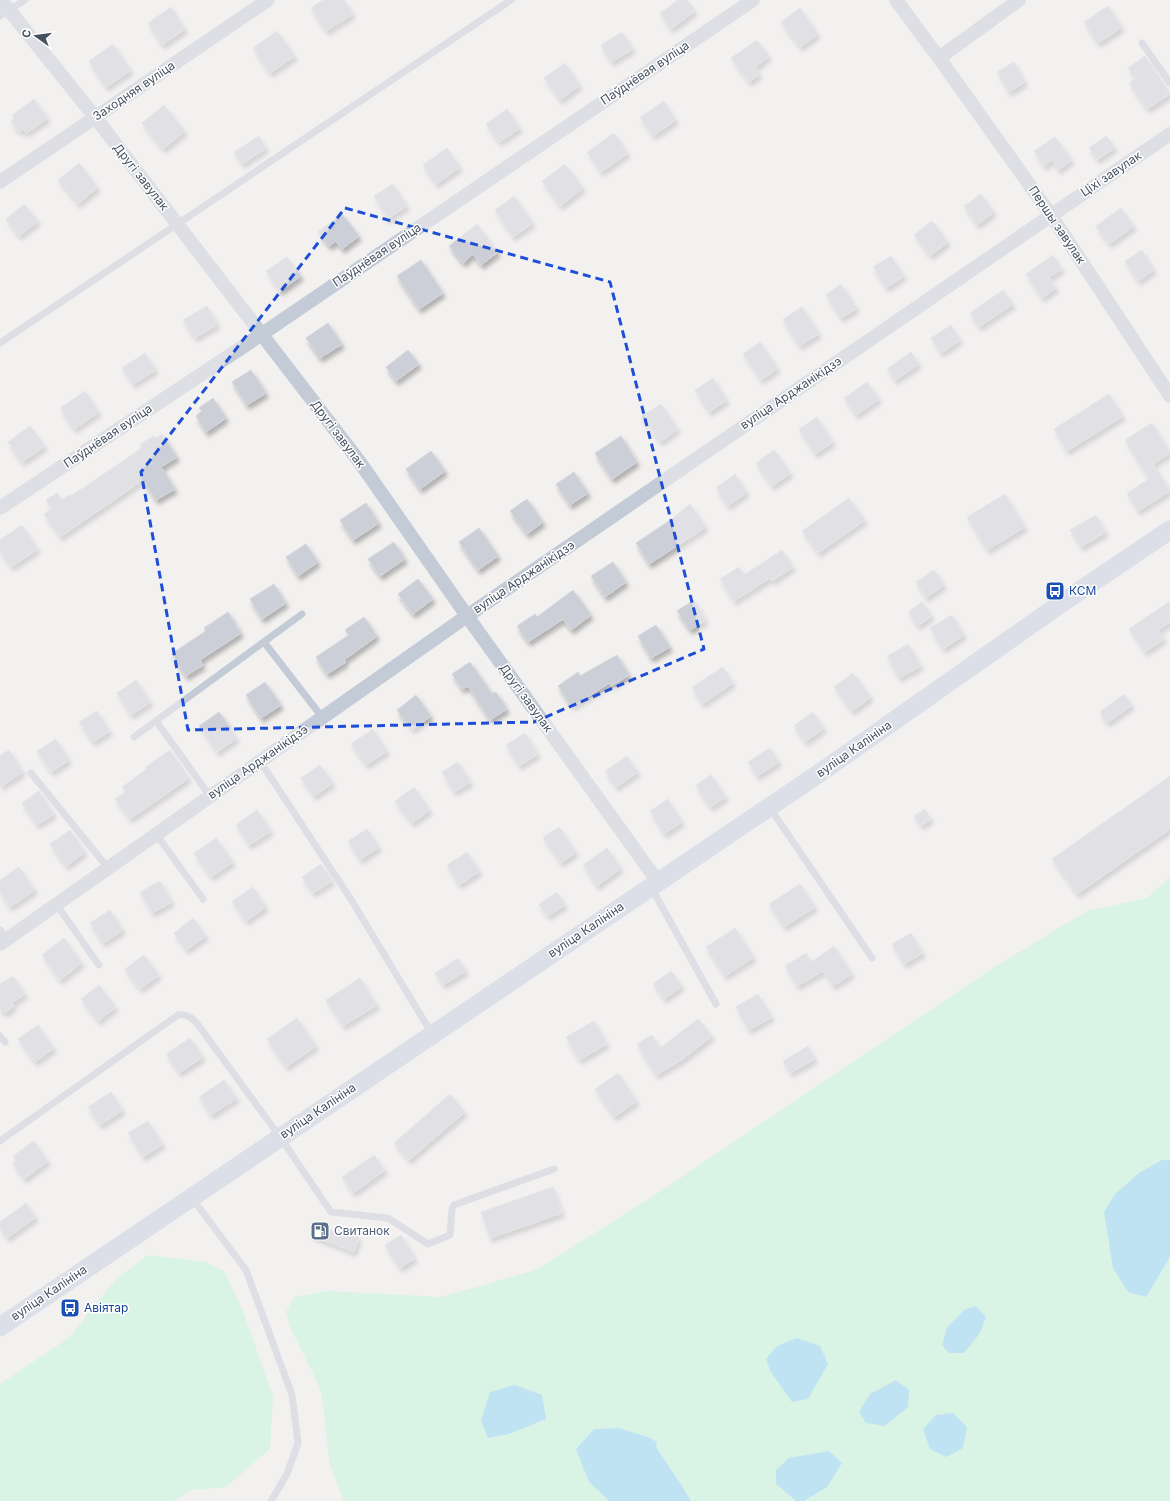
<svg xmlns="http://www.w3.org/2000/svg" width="1170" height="1501" font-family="Inter,sans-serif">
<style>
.green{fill:#bbf5d7;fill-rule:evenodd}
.water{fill:#83d3f6}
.building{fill:#cccfd7;stroke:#d4d6dd;filter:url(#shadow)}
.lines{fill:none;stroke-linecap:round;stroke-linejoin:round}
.lane{stroke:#c3cbd7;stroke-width:7}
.street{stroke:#c3cbd7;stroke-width:14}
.secondary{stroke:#c1cbdb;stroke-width:19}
.marked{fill:none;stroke:#1d4ed8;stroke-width:3;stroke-dasharray:8 5;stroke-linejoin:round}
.labels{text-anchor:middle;stroke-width:3;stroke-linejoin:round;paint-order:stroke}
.street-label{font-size:12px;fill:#465160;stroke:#fff}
.transit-label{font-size:12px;fill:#164399;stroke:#fff;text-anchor:start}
.service-label{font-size:12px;fill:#4e5e75;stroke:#fff;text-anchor:start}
</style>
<defs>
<filter id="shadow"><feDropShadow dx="2.5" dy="4.5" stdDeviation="2" flood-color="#0004"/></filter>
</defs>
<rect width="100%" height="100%" fill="#f3f1f0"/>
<!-- green -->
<path class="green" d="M1170 877V1160H1162L1146 1297 1170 1257V1501H804L827 1487 776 1485 796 1501H691L682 1486 656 1447 648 1437 619 1428 594 1429 609 1501H344L330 1465 321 1390 290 1327 286 1312 294 1297 326 1291 441 1297 536 1270 652 1197 996 966 1087 911 1147 898ZM964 1310 942 1345 947 1327Z
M148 1255 205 1262 224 1271 243 1311 273 1396 270 1449 226 1487 191 1490 174 1501H0V1384L70 1337 115 1280Z"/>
<!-- water -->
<path class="water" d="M1162 1160H1170V1257L1146 1297 1128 1292 1113 1268 1104 1212 1115 1194 1139 1173Z
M976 1306 986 1317 980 1333 964 1353H949L942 1345 947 1327 964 1310Z
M797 1338 820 1346 828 1364 808 1399 792 1402 771 1372 766 1359 777 1346Z
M896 1380 909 1390 908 1407 885 1426 866 1423 859 1412 870 1394Z
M515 1385 542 1395 546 1419 509 1434 488 1438 481 1421 490 1392Z
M953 1413 967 1427 963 1448 946 1457 930 1449 923 1429 936 1415Z
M619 1428 648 1437 657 1442 656 1447 682 1486 691 1501H609L589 1482 576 1449 594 1429Z
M829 1451 842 1463 827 1487 804 1501H796L776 1484V1470L789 1458Z"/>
<!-- building -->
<path class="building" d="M323 0H344L353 14 326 31 311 8Z
M678 0H687L695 11 671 29 660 13Z
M1108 6 1122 27 1098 43 1084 22Z
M171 7 185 29 162 45 148 23Z
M800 8 818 34 800 47 781 22Z
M277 31 295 56 270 73 253 48Z
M622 32 633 49 611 62 601 45Z
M757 40 769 56 755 67 760 74 749 82 731 58Z
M113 44 131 70 106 87 89 61Z
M1145 56 1170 94 1147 109 1129 83 1135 78 1128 68Z
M1014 62 1025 82 1009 92 997 72Z
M565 63 580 85 560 100 544 78Z
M34 99 48 118 26 133 23 129 19 132 11 121 14 118 12 115Z
M664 101 676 120 653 136 640 117Z
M164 105 185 131 163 149 142 123Z
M507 109 520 128 499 142 486 124Z
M614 133 628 153 601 172 587 152Z
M259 136 266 148 242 164 234 152Z
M1106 136 1115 147 1097 160 1089 148Z
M1055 137 1072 160 1058 170 1052 160 1044 166 1034 151Z
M447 148 460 167 436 184 423 165Z
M79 163 98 187 78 204 58 180Z
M565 164 583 188 560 206 542 181Z
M393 184 407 206 388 218 374 196Z
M981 194 994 212 977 225 964 206Z
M514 196 533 223 513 237 495 210Z
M24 204 38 221 19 236 6 219Z
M1121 208 1134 226 1109 244 1096 226Z
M342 214 359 236 342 249 336 241 329 246 318 232Z
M932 221 948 242 930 256 914 235Z
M477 224 498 252 481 265 473 254 463 263 449 246Z
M1142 250 1154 270 1138 281 1125 261Z
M1053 255 1062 269 1049 277 1056 288 1042 298 1026 274Z
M891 256 904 276 886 288 873 267Z
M287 257 301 276 280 291 266 271Z
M421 260 443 293 419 309 397 276Z
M841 284 857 308 841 318 826 295Z
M1003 290 1013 304 979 327 970 313Z
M207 306 218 324 195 338 183 320Z
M802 307 819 334 799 346 783 319Z
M328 323 342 344 320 358 306 338Z
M951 325 960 340 941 353 931 338Z
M760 342 778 368 761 380 743 354Z
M408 350 419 364 396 381 386 367Z
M911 352 919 364 895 380 887 369Z
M145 353 156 370 133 384 122 368Z
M251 370 266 393 247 405 232 382Z
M713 378 727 400 709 412 695 390Z
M867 382 879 399 856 415 844 398Z
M85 391 99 412 74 429 60 408Z
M1109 394 1123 416 1067 451 1054 429Z
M213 398 226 418 206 432 196 416 202 411 199 408Z
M661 404 678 429 660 442 642 416Z
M817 417 833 442 815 454 799 429Z
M1152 423 1170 452V453L1153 464 1170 491 1138 511 1127 493 1149 479 1125 440Z
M30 426 45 446 22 462 8 442Z
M162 434 177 457 161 467 175 489 156 500 143 480 60 537 44 514 52 509 46 500 57 493 62 500 70 494 71 496 142 448 140 444 154 436 156 438Z
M621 436 637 462 612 479 595 453Z
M774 450 791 473 772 486 756 463Z
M431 451 445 471 420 489 406 469Z
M574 472 588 493 570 505 556 484Z
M735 474 747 492 728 506 716 488Z
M1005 494 1025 527 987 550 967 517Z
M849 498 865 520 818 553 802 531Z
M527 499 543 522 527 534 510 511Z
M366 503 379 523 353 540 340 520Z
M690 504 706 527 649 564 636 543 672 519Z
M1096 515 1106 532 1081 547 1070 530Z
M22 525 38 549 11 567 0 551V540Z
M479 528 498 556 478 570 459 542Z
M394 542 405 559 380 576 368 559Z
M306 544 318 562 298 576 286 557Z
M782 550 793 567 772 581 770 578 734 601 720 579 739 567 744 575Z
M613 562 626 582 605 597 591 576Z
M934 570 944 585 926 598 916 582Z
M418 579 433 599 413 614 398 594Z
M274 584 286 603 262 619 250 599Z
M573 590 591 615 571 630 563 619 528 642 517 626 535 614 537 617Z
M694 600 706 620 690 630 677 611Z
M1170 601V622L1158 630 1164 639 1145 652 1129 629Z
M922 602 932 616 918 626 908 612Z
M228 612 241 633 200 660 203 665 186 676 171 654 206 631 204 628Z
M952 615 964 635 943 649 930 628Z
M364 617 377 636 344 660 346 662 327 674 316 657 349 635 345 630Z
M656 625 670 647 651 658 638 636Z
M908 644 921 666 899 678 887 656Z
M617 655 629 675 611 686 609 683 572 707 558 686 578 672 580 676Z
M470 662 492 694 496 692 507 709 490 720 468 686 462 689 452 674Z
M723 667 733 683 702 704 692 687Z
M853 673 871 697 852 711 834 687Z
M136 680 151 702 131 715 117 693Z
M265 682 281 705 261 718 246 695Z
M1124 694 1132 705 1107 723 1100 712Z
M416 695 431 716 412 730 397 710Z
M97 711 110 731 93 742 79 722Z
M219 712 237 738 217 752 199 726Z
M813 712 824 728 805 742 794 726Z
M373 729 387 751 366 765 351 744Z
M525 733 538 754 519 766 506 745Z
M56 739 69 760 51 772 37 751Z
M770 748 779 762 757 776 748 762Z
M9 750 23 772 0 787V756Z
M170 750 189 778 130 819 115 799 126 792 122 787 147 769 146 767Z
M627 756 638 772 616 787 605 771Z
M458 762 471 782 454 792 442 772Z
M320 765 333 783 314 796 301 778Z
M711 775 726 797 710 807 696 785Z
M1170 776V829L1077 894 1052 859Z
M414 787 430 810 412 823 395 801Z
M39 791 54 814 37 825 22 803Z
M668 799 682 822 664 834 650 811Z
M925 809 931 819 921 826 914 816Z
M257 810 271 831 249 845 236 825Z
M559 827 576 852 561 863 543 837Z
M367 829 379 847 360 860 348 841Z
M70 830 85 852 66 866 50 844Z
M216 838 233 862 211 877 194 853Z
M607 848 621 868 597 886 583 865Z
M467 852 480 871 459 885 447 865Z
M321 864 332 881 313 893 302 877Z
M19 867 35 890 10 907 0 892V880Z
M160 881 172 902 152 913 140 892Z
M800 884 815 907 784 927 769 904Z
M253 887 266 907 246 921 232 901Z
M557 892 565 905 547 916 539 904Z
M110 910 123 930 103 943 90 923Z
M193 918 206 936 186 950 174 933Z
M735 928 754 957 725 976 706 947Z
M911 933 923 953 904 964 892 944Z
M64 938 82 963 60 980 42 955Z
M834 946 852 974 833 986 823 971 797 986 785 966 806 953 811 962Z
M144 955 159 975 140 989 125 969Z
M458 958 466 971 443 985 435 973Z
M671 971 682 986 664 999 653 984Z
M13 976 25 994 12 1003 14 1006 5 1013 2 1010 0 1011V984Z
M360 978 377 1005 343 1026 326 1000Z
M99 985 116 1007 98 1021 81 999Z
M758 994 772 1017 749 1030 736 1007Z
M297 1018 316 1046 286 1067 267 1039Z
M698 1019 712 1036 683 1059 656 1075 637 1044 652 1035 660 1048Z
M594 1021 607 1044 579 1060 566 1037Z
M38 1025 54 1048 35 1062 18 1039Z
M190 1038 203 1057 179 1073 166 1054Z
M808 1046 815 1059 790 1073 783 1061Z
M618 1073 637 1101 614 1117 595 1089Z
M224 1080 237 1098 211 1115 199 1097Z
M111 1092 123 1110 100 1125 88 1107Z
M450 1094 465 1112 409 1160 394 1143Z
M148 1121 163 1144 143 1157 128 1133Z
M34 1141 48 1161 24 1179 13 1163 16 1160 13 1156Z
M374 1155 385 1170 353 1193 342 1177Z
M553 1187 562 1213 490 1238 481 1212Z
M26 1203 36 1217 7 1238 0 1228V1222Z
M315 1223 342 1235 343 1231 359 1236 354 1252 310 1235Z
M401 1235 415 1258 400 1268 385 1245Z"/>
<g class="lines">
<!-- lane -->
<path class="lane" d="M0 16 25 0
M1142 43 1170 83
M0 343 511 0
M264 642 322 717
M156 721 210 796
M134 737 302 614
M260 761 352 901 432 1034
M31 773 108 868
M770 808 872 958
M156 834 203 899
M651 887 716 1004
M56 904 99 965
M0 930 7 939
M0 1036 5 1042
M0 1141 178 1015C188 1014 193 1018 199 1026L280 1137 331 1212 388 1218 428 1244 450 1235 452 1209 454 1205 554 1169
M192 1198 246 1270 292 1395 298 1443 287 1474 271 1501"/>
<!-- street -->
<path class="street" d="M1 0 95 117 359 461 467 616 658 882
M896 0 939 58 1051 215 1170 396
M939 58 1019 0
M0 182 268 0
M0 508 262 334 753 0
M0 944 467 616 1170 134"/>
<!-- secondary -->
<path class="secondary" d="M0 1327 824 770 1063 602 1170 530"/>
</g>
<!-- marked area -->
<path d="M0 0H1170V1501H0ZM345 208 610 282 704 649 534 722 188 730 141 472Z" fill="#f3f1f0" fill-opacity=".55" fill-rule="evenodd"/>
<path class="marked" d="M345 208 610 282 704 649 534 722 188 730 141 472Z"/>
<!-- icons -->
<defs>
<symbol id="bus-square" viewBox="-11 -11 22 22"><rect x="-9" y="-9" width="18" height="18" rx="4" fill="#1a4fb4" stroke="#fff"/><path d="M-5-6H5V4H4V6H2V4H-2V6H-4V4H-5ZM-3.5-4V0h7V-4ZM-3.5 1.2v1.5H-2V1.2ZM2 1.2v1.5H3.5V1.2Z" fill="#fff"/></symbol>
<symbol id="fuel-square" viewBox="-11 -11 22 22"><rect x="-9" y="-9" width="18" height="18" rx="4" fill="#5c6f8a" stroke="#fff"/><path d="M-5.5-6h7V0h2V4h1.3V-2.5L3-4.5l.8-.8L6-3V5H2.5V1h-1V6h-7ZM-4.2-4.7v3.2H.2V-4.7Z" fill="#fff"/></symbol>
</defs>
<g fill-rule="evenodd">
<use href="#bus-square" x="1044" y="580" width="22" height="22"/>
<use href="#fuel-square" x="309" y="1220" width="22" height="22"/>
<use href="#bus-square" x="59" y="1297" width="22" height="22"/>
</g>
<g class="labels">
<!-- street labels -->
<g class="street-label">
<text transform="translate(645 73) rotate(-34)" y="4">Паўднёвая вуліца</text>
<text transform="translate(134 91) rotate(-34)" y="4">Заходняя вуліца</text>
<text transform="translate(1111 174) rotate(-34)" y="4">Ціхі завулак</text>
<text transform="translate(141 177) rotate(52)" y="4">Другі завулак</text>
<text transform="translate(1057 225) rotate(56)" y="4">Першы завулак</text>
<text transform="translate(377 255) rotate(-34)" y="4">Паўднёвая вуліца</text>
<text transform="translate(791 393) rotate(-34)" y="4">вуліца Арджанікідзэ</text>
<text transform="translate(338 434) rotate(53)" y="4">Другі завулак</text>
<text transform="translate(108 436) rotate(-34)" y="4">Паўднёвая вуліца</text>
<text transform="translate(524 577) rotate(-34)" y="4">вуліца Арджанікідзэ</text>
<text transform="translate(526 698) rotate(54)" y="4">Другі завулак</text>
<text transform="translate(854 749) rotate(-35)" y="4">вуліца Калініна</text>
<text transform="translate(258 762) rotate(-35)" y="4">вуліца Арджанікідзэ</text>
<text transform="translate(586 930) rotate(-34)" y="4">вуліца Калініна</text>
<text transform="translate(318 1111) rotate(-34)" y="4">вуліца Калініна</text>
<text transform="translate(49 1293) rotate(-34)" y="4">вуліца Калініна</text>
</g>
<!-- transit labels -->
<g class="transit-label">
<text x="1069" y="595">КСМ</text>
<text x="84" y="1312">Авіятар</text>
</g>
<!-- service labels -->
<g class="service-label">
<text x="334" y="1235">Свитанок</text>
</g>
</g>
<!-- north arrow -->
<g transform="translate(36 36) rotate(284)" stroke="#ffffff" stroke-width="3" paint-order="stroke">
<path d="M0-3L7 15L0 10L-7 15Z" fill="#465160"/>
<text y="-6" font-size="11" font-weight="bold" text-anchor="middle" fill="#465160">С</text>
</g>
</svg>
